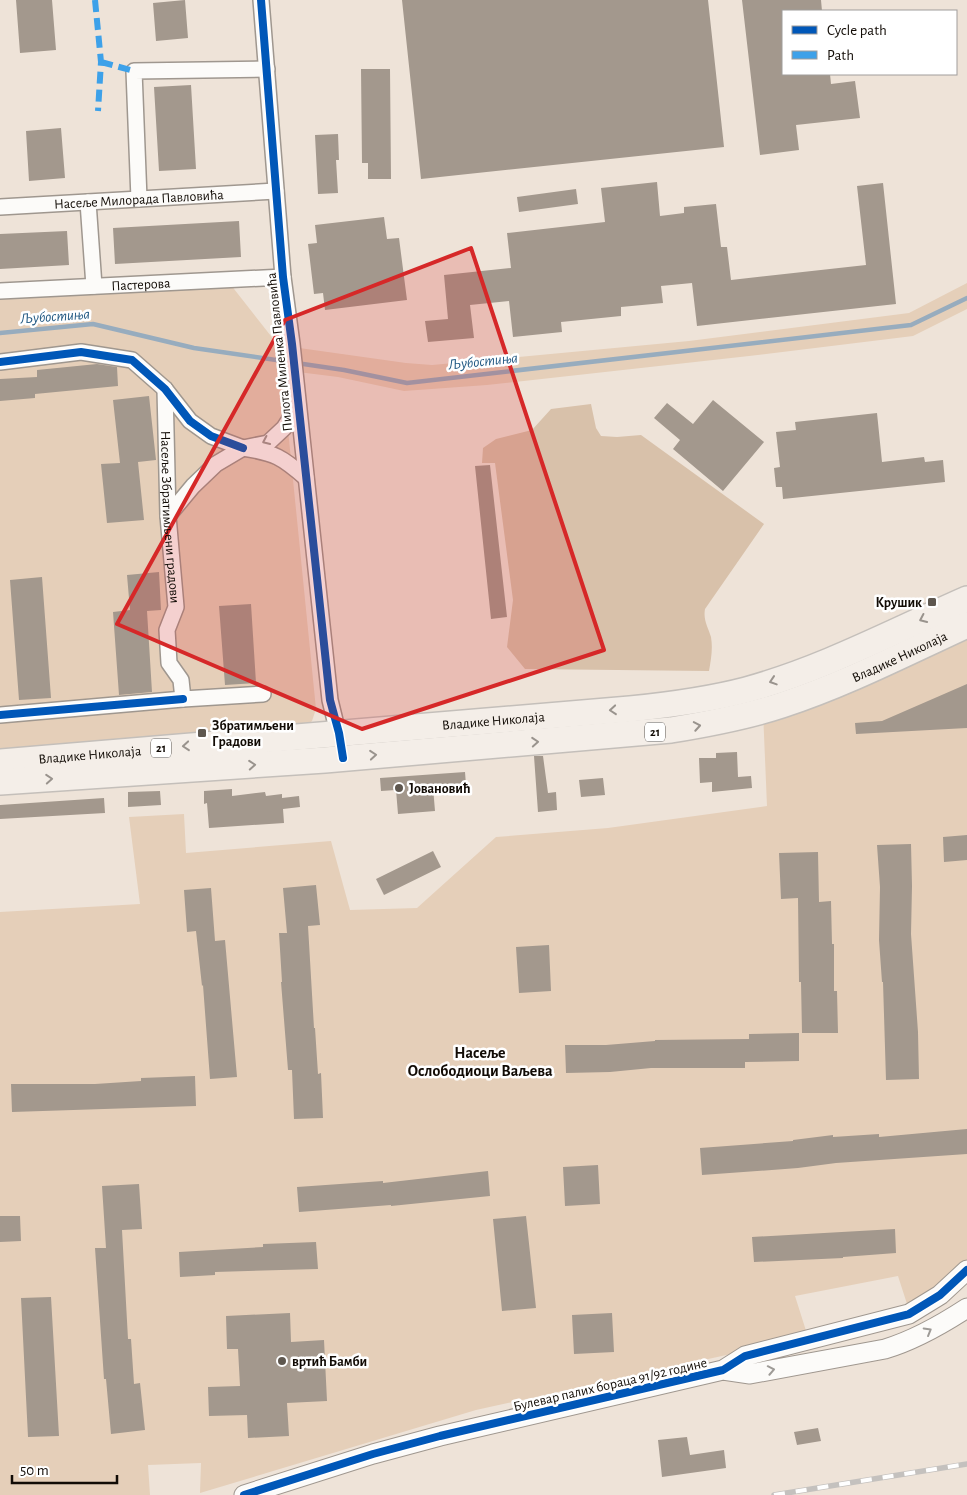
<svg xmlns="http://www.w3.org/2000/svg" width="967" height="1495" font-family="'Alegreya Sans',sans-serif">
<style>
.green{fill:#e5cfb9}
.forest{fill:#d8c1aa}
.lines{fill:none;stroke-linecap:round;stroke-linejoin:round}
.stream{stroke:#97acbe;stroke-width:4.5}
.building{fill:#a3988d}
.minor-casing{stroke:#9f978f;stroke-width:18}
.tertiary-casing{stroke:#9f978f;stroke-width:21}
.primary-casing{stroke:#c4bfba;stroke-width:28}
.minor{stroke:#fcfbf9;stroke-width:15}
.tertiary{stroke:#fcfbf9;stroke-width:19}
.primary{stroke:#f4eee8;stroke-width:25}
.rail-casing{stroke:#c4c1be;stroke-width:5.5}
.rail{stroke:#fff;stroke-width:4;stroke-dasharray:11;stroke-linecap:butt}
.quiet{stroke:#3da1e9;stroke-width:6;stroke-dasharray:12 6;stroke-linecap:butt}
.cycleway-casing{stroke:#fff;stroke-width:11}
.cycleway{stroke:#0057b8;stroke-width:8}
.oneway{stroke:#9e9b97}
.oneway2{stroke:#99938d}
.marked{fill:#d62828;fill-opacity:0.2;stroke:#d62828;stroke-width:4;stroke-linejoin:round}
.poi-dot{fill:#5e574f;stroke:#fff;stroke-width:2}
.labels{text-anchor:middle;stroke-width:5;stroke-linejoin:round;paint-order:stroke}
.shield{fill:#fff;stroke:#585450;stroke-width:1}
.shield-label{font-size:12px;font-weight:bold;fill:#110b05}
.street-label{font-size:14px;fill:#110b05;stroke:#fff}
.poi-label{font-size:14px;font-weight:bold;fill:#110b05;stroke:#fff;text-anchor:start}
.water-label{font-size:15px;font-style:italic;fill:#225983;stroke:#fff}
.quarter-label{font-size:16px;font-weight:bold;fill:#110b05;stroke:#fff}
</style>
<rect width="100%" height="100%" fill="#eee3d8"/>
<!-- green -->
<path class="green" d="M227 280 278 345 406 363 432 365 689 341 909 313 967 283V309L913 336 749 356 487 385 404 391 338 377 282 370 316 709 312 721 301 731 0 754V291Z
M967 624V1268L908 1307 898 1276 795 1296 808 1337 476 1410 200 1493 201 1463 148 1465 150 1495H0V912L140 904 129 817 184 814 186 853 331 841 350 910 417 908 496 837 608 828 767 806 763 711Z"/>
<!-- forest -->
<path class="forest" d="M591 404 596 428 601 436 617 437 641 435 764 524 705 609C703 620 708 627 711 637 713 649 711 659 709 671L525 669 507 647 513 600 495 463H482L483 448 496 439 532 430 551 409Z"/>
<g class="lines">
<!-- stream -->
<path class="stream" d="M0 333 93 324 194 348 344 370 407 383 911 325 967 298"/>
</g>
<!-- building -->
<path class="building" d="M16 0H52L56 50 20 53Z
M185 0 188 38 156 41 153 3Z
M402 0H708L724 147 421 179Z
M742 0H821L822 11H783V74H830L831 84 855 81 860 118 796 125 799 150 760 155Z
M361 69H390L391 179H368V163H362Z
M191 85 196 169 159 171 154 87Z
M61 128 65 178 29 181 26 131Z
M338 134 339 160H336L338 193 318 194 315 135Z
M657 182 660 216 684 213V207L716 204 721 247H727L731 280 866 265 857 186 883 183 896 304 697 326 692 283 661 286 663 303 621 307V316L561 322 562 332 513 337 509 301 470 305 474 338 428 342 425 321 448 319 444 275 511 268 507 233 605 222 601 188Z
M576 189 578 204 519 212 517 197Z
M384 217 387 239 399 238 407 300 325 310 323 293 314 294 308 244 317 243 315 225Z
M239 221 241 257 115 264 113 228Z
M67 231 69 265 0 269V234Z
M97 364 117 367 118 386 35 394V398L0 401V379L37 377V370Z
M149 396 156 460 138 462 144 520 107 523 101 464 120 463 113 400Z
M713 400 764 442 723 491 673 449 680 440 654 418 667 403 693 424Z
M877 413 882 462 924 457 925 462 943 460 945 482 783 499 782 487H776L774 468 780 467 776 432 796 430 795 422Z
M490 465 507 617 491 619 475 466Z
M159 572 161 610 147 611 152 692 119 695 113 612 130 610 127 575Z
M42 577 51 698 19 700 10 580Z
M251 604 256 683 225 685 219 606Z
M967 684V728L856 734 855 723 882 721Z
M737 752 738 777 751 776 752 788 712 792V782L700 783 699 758H716V753Z
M534 756H543L548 793 556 792 557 810 538 812Z
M465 772 466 785 433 787 435 811 398 814 396 790 381 791 380 778Z
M603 778 605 795 581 797 579 780Z
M232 789V796L265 792 266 796 282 794V798L299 796 300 807 283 809 284 823 209 828 207 803 204 804V791Z
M160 791 161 805 128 807V792Z
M104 798 105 813 0 819V805Z
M967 835V860L944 862 943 837Z
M911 844 912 886 911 934 918 1032 919 1079 886 1080 883 982H882L879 940 880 887 877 845Z
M433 851 441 867 384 895 376 879Z
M818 852 819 902 831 901 832 944H834V991H837L838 1033H802L801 982H799L798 898 781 899 779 853Z
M316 885 320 925 308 926 314 1028H315L318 1074 321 1073 323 1118 294 1119 292 1070H288L281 982H282L279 933H287L283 888Z
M211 888 215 941 225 940 237 1077 210 1079 203 985 202 986 196 931 187 932 184 890Z
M549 945 551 991 519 993 516 947Z
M799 1033V1061L745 1062V1068H651L610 1072 566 1073 565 1045H606L655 1041V1040L749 1039V1034Z
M195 1076 196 1106 12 1112 11 1084H95L141 1081V1078Z
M967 1129V1154L836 1163 798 1168 702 1175 700 1148 793 1141V1140L833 1135V1137L879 1134V1137Z
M598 1165 600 1204 565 1206 563 1167Z
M488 1171 490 1196 391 1206V1205L299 1212 297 1187 383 1181V1183Z
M139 1184 142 1229 122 1230 128 1339H131L134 1384 140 1383 145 1430 111 1434 106 1379H104L95 1248H106L102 1186Z
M0 1216H20L21 1241 0 1242Z
M526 1216 536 1308 502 1311 493 1219Z
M895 1229 896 1253 843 1257V1258L754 1262 752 1237Z
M316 1242 318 1269 215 1272V1275L180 1277 179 1252 263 1247V1244Z
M51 1297 59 1436 28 1437 21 1298Z
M290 1313 291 1342 324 1340 327 1401 287 1403 289 1436 248 1438 247 1415 209 1416 208 1387 240 1386 238 1349H227L226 1316Z
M612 1313 614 1352 574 1354 572 1315Z
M818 1428 821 1441 797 1445 794 1432Z
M687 1437 690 1455 724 1450 726 1468 662 1477 658 1440Z"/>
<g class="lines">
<defs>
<g id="minor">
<path d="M261 0 283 277 292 344 330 700 340 741"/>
<path d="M139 199 134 71 267 69"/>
<path d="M88 202 94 286"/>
<path id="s1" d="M0 207 276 191"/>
<path id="s2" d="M0 291 283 277"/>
<path d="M0 362 81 352 132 360 165 389 190 421 211 436 243 448"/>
<path id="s3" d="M165 389 168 516 176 607 167 630 169 663 181 680 183 699 263 694"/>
<path d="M298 406 284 428 268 443 243 448C275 453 282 457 306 478"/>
<path d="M168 516 193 486 216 464 243 448"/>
<path d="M0 715 183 699"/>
</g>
<path id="tertiary" d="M723 1370 750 1374 885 1349C915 1340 941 1325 967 1308
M244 1495 373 1454 440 1436 723 1370 745 1356 909 1314 940 1295 967 1270"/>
<g id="primary">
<path id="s4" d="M0 762 630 709C669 705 708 700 746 690 823 669 894 631 967 599"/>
<path id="s5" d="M0 782 325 760 671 730C708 724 746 717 782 705 846 684 906 653 967 625"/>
</g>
</defs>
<!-- minor casing -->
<use href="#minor" class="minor-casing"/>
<!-- tertiary casing -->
<use href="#tertiary" class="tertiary-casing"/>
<!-- primary casing -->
<use href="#primary" class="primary-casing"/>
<!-- minor -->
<use href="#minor" class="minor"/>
<!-- tertiary -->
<use href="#tertiary" class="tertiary"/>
<!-- primary -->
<use href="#primary" class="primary"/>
<defs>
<path id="rail" d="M774 1495 967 1464"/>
</defs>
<!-- rail casing -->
<use href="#rail" class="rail-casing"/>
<!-- rail -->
<use href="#rail" class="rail"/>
<!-- quiet -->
<path class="quiet" d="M95 0 101 62 98 111
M101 62 134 71"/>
<defs>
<path id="cycleway" d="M261 0 283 277 292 344 330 700 339 733 343 758
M0 362 81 352 132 360 165 389 190 421 211 436 243 448
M0 715 183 699
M244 1495 373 1454 440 1436 723 1370 745 1356 909 1314 940 1295 967 1270"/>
</defs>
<!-- cycleway casing -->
<use href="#cycleway" class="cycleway-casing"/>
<!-- cycleway -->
<use href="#cycleway" class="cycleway"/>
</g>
<!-- one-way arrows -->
<defs><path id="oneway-chevron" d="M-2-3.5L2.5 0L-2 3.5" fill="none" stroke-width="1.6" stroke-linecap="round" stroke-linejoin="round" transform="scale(1.25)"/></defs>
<g class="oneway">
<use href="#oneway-chevron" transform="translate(266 441) rotate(155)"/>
<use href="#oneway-chevron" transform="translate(928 1331) rotate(-30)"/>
<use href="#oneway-chevron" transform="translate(771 1370) rotate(-11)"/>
</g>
<g class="oneway2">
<use href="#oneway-chevron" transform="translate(923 619) rotate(155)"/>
<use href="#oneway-chevron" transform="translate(773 681) rotate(162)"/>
<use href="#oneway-chevron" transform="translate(613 710) rotate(175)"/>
<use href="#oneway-chevron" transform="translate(697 726) rotate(-10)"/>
<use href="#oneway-chevron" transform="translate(535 742) rotate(-4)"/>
<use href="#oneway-chevron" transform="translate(186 746) rotate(175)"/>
<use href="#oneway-chevron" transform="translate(373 755) rotate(-5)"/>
<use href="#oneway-chevron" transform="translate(252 765) rotate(-4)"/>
<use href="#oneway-chevron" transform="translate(49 779) rotate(-4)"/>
</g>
<!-- marked area -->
<path class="marked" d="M471 248 604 650 362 729 117 624 285 320Z"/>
<!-- markers -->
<g class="poi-dot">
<rect x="927" y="597" width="10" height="10" rx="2.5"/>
<rect x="197" y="728" width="10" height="10" rx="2.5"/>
<circle cx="399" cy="788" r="5"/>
<circle cx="282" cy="1361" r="5"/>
</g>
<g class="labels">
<!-- shield labels -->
<g class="shield">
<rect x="645" y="722.5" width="20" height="19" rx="4"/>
<rect x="151" y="738.5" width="20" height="19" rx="4"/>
</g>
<g class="shield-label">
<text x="655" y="736">21</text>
<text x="161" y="752">21</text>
</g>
<!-- street labels -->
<g class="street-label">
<text dy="5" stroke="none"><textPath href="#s1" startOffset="139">Насеље Милорада Павловића</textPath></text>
<text dy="5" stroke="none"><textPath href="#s2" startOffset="141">Пастерова</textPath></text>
<text transform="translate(279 352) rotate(-96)" y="5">Пилота Миленка Павловића</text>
<text dy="5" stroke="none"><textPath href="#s3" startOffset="128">Насеље Збратимљени градови</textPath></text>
<text dy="5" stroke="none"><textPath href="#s5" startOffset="914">Владике Николаја</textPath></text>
<text dy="5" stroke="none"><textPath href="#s4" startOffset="495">Владике Николаја</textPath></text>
<text dy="5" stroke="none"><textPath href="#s4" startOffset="90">Владике Николаја</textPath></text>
<text transform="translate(610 1384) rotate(-13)" y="5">Булевар палих бораца 91/92 године</text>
</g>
<!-- poi labels -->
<g class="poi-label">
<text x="922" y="607" text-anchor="end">Крушик</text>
<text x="212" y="730">Збратимљени<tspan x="212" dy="16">Градови</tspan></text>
<text x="409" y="793">Јовановић</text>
<text x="292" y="1366">вртић Бамби</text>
</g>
<!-- water labels -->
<g class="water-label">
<text transform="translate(55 316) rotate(-4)" y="5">Љубостиња</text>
<text transform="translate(483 361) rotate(-6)" y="5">Љубостиња</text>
</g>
<!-- quarter labels -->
<g class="quarter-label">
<text x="480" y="1058">Насеље<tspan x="480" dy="18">Ослободиоци Ваљева</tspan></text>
</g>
</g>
<!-- legend -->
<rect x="782" y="10" width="175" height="65" fill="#ffffff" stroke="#a09d9b"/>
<rect x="792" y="26" width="25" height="8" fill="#0057b8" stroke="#a09d9b"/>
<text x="827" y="35" font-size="15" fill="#110b05">Cycle path</text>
<rect x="792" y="51" width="25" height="8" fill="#3da1e9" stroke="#a09d9b"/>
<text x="827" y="60" font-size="15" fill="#110b05">Path</text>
<!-- scale -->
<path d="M12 1475v8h105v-8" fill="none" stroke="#110b05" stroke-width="2.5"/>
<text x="20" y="1475" font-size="15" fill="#110b05" stroke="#ffffff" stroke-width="4" paint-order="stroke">50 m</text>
</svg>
